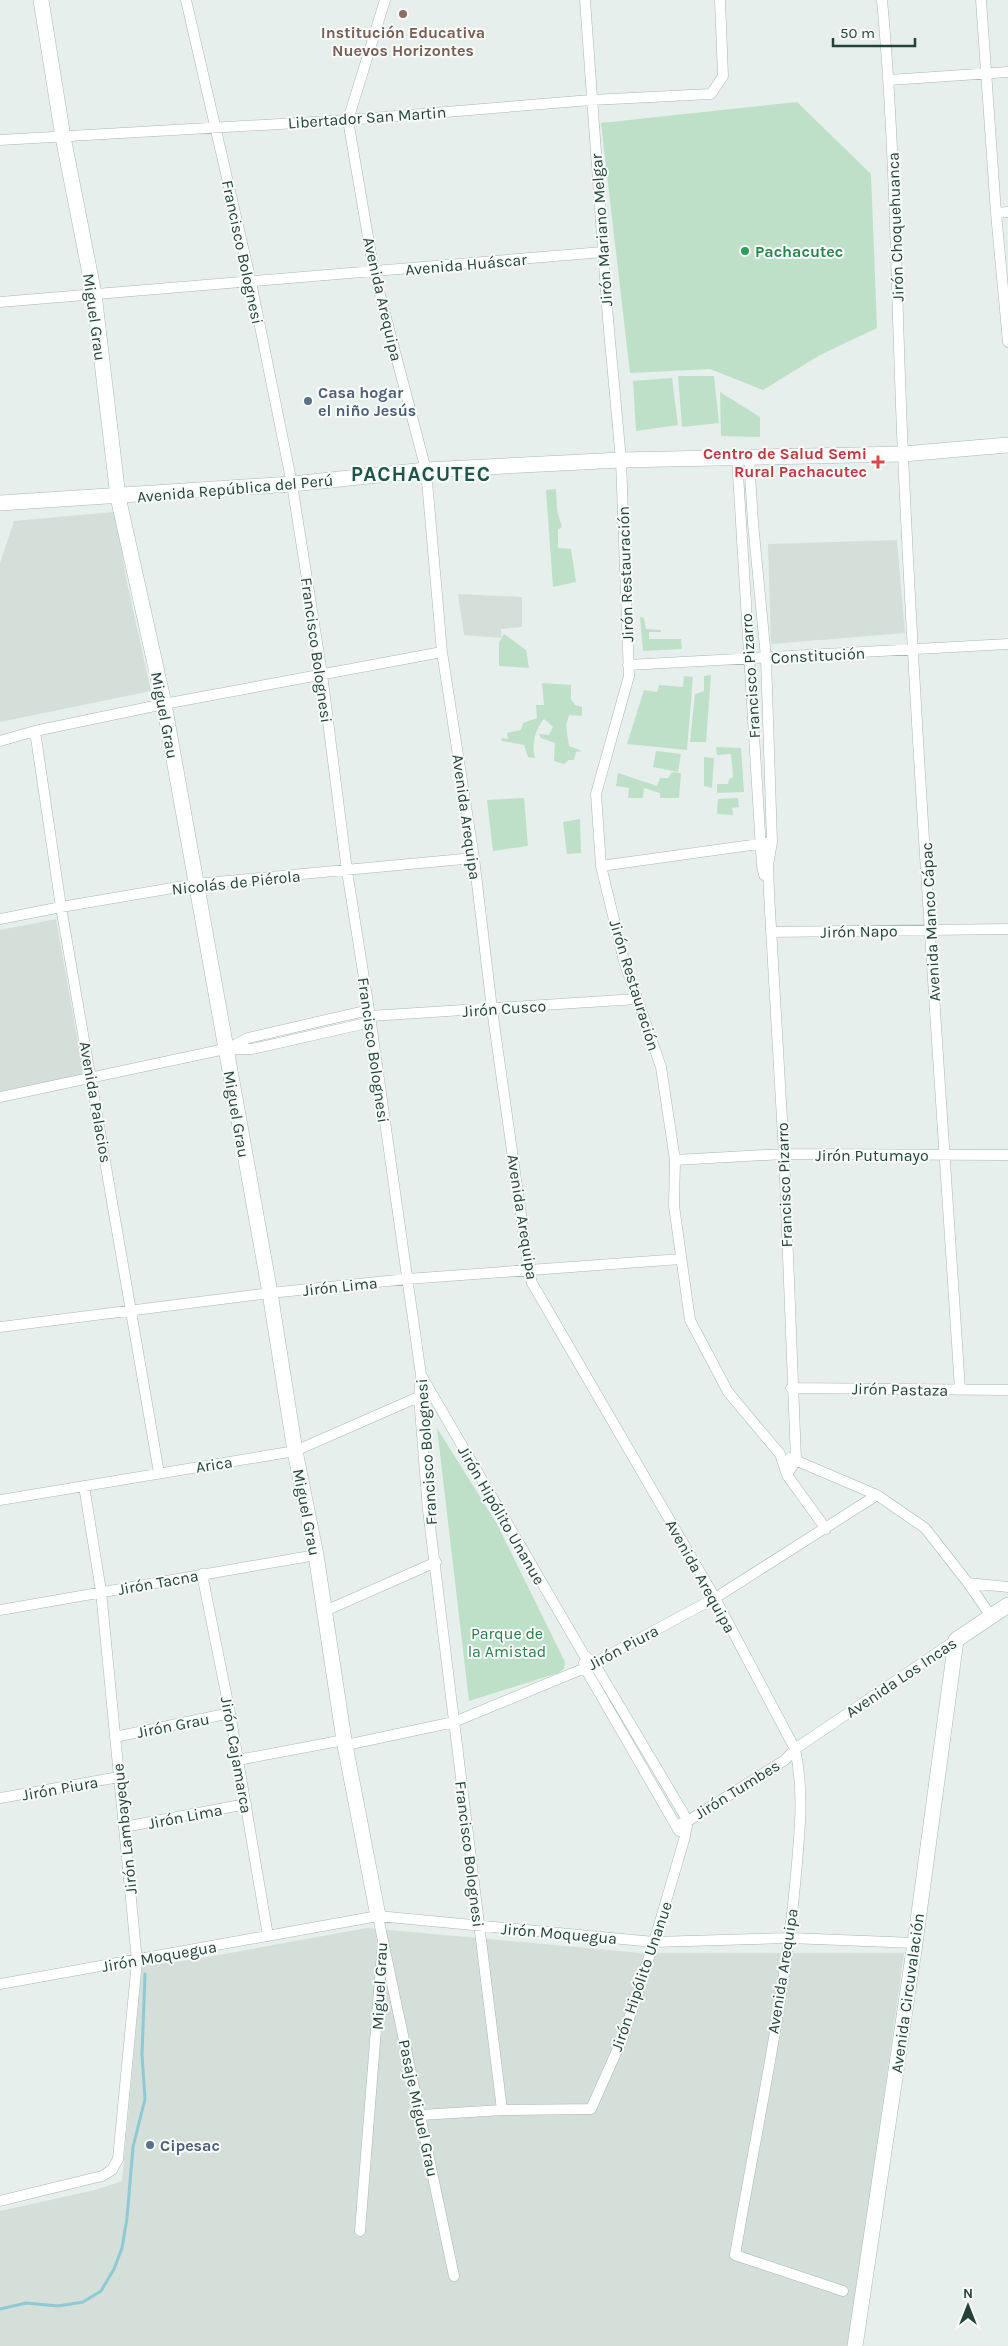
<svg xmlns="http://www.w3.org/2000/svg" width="1008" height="2346" font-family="Karla,sans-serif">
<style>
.built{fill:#d4dfda}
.green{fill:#bfe0c8}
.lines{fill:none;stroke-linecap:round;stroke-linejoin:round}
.stream{stroke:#8ec9d4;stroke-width:3}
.street-casing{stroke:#a8b8b2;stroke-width:11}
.secondary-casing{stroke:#a4bbb3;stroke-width:16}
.street{stroke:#fff;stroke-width:10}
.secondary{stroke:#fff;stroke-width:15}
.education-dot{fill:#8d6e63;stroke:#f7fbf9;stroke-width:2}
.leisure-dot{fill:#2e9e5b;stroke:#f7fbf9;stroke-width:2}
.service-dot{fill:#5c6f8a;stroke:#f7fbf9;stroke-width:2}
.health-dot{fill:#e0444e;stroke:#f7fbf9;stroke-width:2}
.labels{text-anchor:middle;stroke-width:4;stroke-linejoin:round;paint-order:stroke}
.education-label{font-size:16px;font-weight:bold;fill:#785e54;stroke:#f7fbf9}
.street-label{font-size:16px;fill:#24423a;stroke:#f7fbf9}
.leisure-label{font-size:16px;font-weight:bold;fill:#27864d;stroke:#f7fbf9;text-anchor:start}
.service-label{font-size:16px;font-weight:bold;fill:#4e5e75;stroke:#f7fbf9;text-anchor:start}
.health-label{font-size:16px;font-weight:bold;fill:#be3a42;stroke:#f7fbf9;text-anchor:end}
.park-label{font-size:16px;fill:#2d7a4b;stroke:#f7fbf9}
.district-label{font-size:21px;font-weight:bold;letter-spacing:1px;fill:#1f5548;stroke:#f7fbf9}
</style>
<rect width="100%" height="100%" fill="#e6efeb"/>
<!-- built -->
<path class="built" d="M115 512 126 578 151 691 0 722V563L14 521Z
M897 540 905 633 771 644 768 544Z
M458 594 522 597V627L501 629 502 638 464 635Z
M56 919 84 1077 0 1098V930Z
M367 1928 641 1953H904L849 2346H0V2211L95 2190 122 2181 142 1966 197 1959Z"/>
<!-- green -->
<path class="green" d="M797 102 871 174 877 328 820 355 763 390 710 369 630 373 601 123Z
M678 376H714L719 423 682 427Z
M672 378 678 425 636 431 633 381Z
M720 392 760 417V437L721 436Z
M556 489 557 510 562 527 558 530V548L571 549 576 582 553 587 546 490Z
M640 617 644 618 646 629 661 630V632H649V639H681L682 649 643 651Z
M504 634 526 650 529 668 499 666V643Z
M711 675 706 742H690L695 694 704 691V676Z
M684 676 693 677 687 750 627 744 644 690 657 692 659 685 683 687Z
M542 683 571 685V699L575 705 582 707V716L569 715 566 726 569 746 582 751 576 752 574 760H569L564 764 554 761 555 743 541 738 539 734 549 735 553 727 544 719C535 729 531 746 535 758L528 757 524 745 502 741 501 738 508 739 507 733 521 730 523 723 537 718 536 705H544Z
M716 747 741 748 744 792 717 793V784H728L729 779 733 777 731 754 717 755Z
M656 751 681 754 678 772 653 767Z
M704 757 714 758 712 788 704 786Z
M672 772 681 773 679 798H660V793L644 788 643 798H628L629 788 616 786 618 773 657 786 660 778H668Z
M524 798 528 846 493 851 487 800Z
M738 798 739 807 732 808 733 815 717 814 718 799Z
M580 819 581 853 567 854 563 822Z
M437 1428 497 1524 565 1662 564 1669 558 1673 469 1701Z"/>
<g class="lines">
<!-- stream -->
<path class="stream" d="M0 2309 26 2303 58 2306 83 2302 101 2291 114 2269 122 2248 127 2218 133 2147 145 2099 142 2055 145 1974"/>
<defs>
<path id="street" d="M186 0 251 282 292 484 322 674 347 871 370 1016 421 1375 419 1397 428 1510 502 2110
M385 0 348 120 374 272 426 470 442 652 474 858 492 1009 529 1272 532 1283 715 1598 795 1749C805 1794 799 1839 795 1885 783 2009 756 2132 735 2255L843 2291
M585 0 608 319 621 460 629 676 596 794 601 866 624 961 661 1067 675 1160 674 1206 690 1320 728 1392 780 1454 787 1475 826 1529
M882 0C896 151 896 303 903 454 917 766 940 1078 960 1390
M981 0 996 213 1008 342
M889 80 1008 72
M0 140 348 120 591 100 711 94 723 76 720 0
M996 213 1008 212
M0 302 603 252
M737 457 762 866 764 875
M749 457 753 523 766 658 772 842 768 865 769 893 784 1154 796 1460 787 1475
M628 665 1008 644
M35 731 61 907 159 1473
M0 741 35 731 164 704 442 652
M601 866 766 843
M0 919 61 907 196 884 474 858
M771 932 1008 929
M370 1016 637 999
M229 1048 248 1038 369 1010
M0 1097 225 1049H252L371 1022
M675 1160 784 1154 1008 1155
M0 1327 270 1293 407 1279 681 1259
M791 1388 1008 1390
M790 1458 877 1495 925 1528 968 1583 991 1616
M0 1500 295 1451 423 1395
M202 1574 230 1713 268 1936
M968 1583 1008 1587
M0 1610 316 1555
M325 1611 436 1562
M584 1663 585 1668 679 1831
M115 1737 230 1713
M346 1745 454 1722 585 1668 715 1598 877 1495
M238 1760 344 1740
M0 1798 119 1777
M676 1825 688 1821 785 1760 795 1749 956 1640
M124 1827 246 1804
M383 1941 454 2276
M0 1984 378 1916 654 1942 790 1938 915 1943
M421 2115 502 2110 591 2109 623 2037 654 1942 684 1840 688 1821 594 1663 584 1655 421 1375
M0 2201 102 2176 112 2170 118 2159 137 1961 101 1591 84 1486
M360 2231 383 1941 378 1916"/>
<path id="secondary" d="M41 0 63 137 94 294 118 497 164 704 270 1293 295 1451 316 1555 344 1740 378 1916
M0 503 292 484 426 470 621 460 903 454 1008 445
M855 2346 915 1943 956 1640 1008 1605"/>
</defs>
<!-- street casing -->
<use href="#street" class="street-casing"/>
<!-- secondary casing -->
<use href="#secondary" class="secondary-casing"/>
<!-- street -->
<use href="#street" class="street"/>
<!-- secondary -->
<use href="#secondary" class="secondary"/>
</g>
<!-- markers -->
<circle class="education-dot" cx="403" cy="14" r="5"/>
<circle class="leisure-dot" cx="745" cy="251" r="5"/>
<g class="service-dot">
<circle cx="308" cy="401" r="5"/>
<circle cx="150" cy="2145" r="5"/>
</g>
<path class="health-dot" d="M875.5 454.5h5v5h5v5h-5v5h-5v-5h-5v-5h5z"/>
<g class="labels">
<!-- education labels -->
<g class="education-label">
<text x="403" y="38">Institución Educativa<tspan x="403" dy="18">Nuevos Horizontes</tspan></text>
</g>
<!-- street labels -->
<g class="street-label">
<text transform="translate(367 117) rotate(-4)" y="6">Libertador San Martin</text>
<text transform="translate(895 227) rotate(-92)" y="6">Jirón Choquehuanca</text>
<text transform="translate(601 230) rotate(-94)" y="6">Jirón Mariano Melgar</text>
<text transform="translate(243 252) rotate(78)" y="6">Francisco Bolognesi</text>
<text transform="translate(466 264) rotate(-5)" y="6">Avenida Huáscar</text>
<text transform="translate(383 299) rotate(77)" y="6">Avenida Arequipa</text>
<text transform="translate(95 317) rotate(82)" y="6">Miguel Grau</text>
<text transform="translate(235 488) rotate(-5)" y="6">Avenida República del Perú</text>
<text transform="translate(625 574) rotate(-92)" y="6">Jirón Restauración</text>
<text transform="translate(317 650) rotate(82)" y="6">Francisco Bolognesi</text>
<text transform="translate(818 655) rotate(-3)" y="6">Constitución</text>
<text transform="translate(750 676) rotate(-94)" y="6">Francisco Pizarro</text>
<text transform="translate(165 715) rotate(79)" y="6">Miguel Grau</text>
<text transform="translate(467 817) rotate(82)" y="6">Avenida Arequipa</text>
<text transform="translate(236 882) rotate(-6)" y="6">Nicolás de Piérola</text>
<text transform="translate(930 922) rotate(-93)" y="6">Avenida Manco Cápac</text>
<text transform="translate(859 931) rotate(-1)" y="6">Jirón Napo</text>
<text transform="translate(635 985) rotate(73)" y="6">Jirón Restauración</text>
<text transform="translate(504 1008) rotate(-4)" y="6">Jirón Cusco</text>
<text transform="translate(374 1050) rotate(82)" y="6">Francisco Bolognesi</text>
<text transform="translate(96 1102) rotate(80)" y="6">Avenida Palacios</text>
<text transform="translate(237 1114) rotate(80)" y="6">Miguel Grau</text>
<text x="872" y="1161">Jirón Putumayo</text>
<text transform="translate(784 1185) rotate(-92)" y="6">Francisco Pizarro</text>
<text transform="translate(523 1217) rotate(81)" y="6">Avenida Arequipa</text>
<text transform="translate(340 1286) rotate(-6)" y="6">Jirón Lima</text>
<text transform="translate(900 1389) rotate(1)" y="6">Jirón Pastaza</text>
<text transform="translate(426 1452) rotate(-94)" y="6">Francisco Bolognesi</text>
<text transform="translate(214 1464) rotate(-9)" y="6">Arica</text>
<text transform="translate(307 1512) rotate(79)" y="6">Miguel Grau</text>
<text transform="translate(502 1515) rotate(60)" y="6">Jirón Hipólito Unanue</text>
<text transform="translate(701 1576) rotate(61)" y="6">Avenida Arequipa</text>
<text transform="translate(158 1582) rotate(-10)" y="6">Jirón Tacna</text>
<text transform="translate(623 1647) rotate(-28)" y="6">Jirón Piura</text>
<text transform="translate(901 1677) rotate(-34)" y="6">Avenida Los Incas</text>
<text transform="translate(173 1725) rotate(-11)" y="6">Jirón Grau</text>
<text transform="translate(237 1755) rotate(80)" y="6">Jirón Cajamarca</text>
<text transform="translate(60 1788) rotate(-10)" y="6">Jirón Piura</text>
<text transform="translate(737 1789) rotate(-32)" y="6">Jirón Tumbes</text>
<text transform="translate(185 1816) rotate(-11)" y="6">Jirón Lima</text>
<text transform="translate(124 1829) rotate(-96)" y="6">Jirón Lambayeque</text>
<text transform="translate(470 1854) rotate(83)" y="6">Francisco Bolognesi</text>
<text transform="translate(559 1933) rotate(5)" y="6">Jirón Moquegua</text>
<text transform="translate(159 1956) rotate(-10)" y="6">Jirón Moquegua</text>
<text transform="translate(782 1971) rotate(-81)" y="6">Avenida Arequipa</text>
<text transform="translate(641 1976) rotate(-71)" y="6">Jirón Hipólito Unanue</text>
<text transform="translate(379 1986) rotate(-87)" y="6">Miguel Grau</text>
<text transform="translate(907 1993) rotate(-82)" y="6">Avenida Circuvalación</text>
<text transform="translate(419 2108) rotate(78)" y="6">Pasaje Miguel Grau</text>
</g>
<!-- leisure labels -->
<g class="leisure-label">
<text x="755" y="257">Pachacutec</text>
</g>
<!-- service labels -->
<g class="service-label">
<text x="318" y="398">Casa hogar<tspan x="318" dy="18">el niño Jesús</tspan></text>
<text x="160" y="2151">Cipesac</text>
</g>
<!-- health labels -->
<g class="health-label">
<text x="867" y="459">Centro de Salud Semi<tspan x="867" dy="18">Rural Pachacutec</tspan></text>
</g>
<!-- park labels -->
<g class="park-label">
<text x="507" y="1639">Parque de<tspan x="507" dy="18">la Amistad</tspan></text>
</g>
<!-- district labels -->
<g class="district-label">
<text x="421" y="481">PACHACUTEC</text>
</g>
</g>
<!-- north arrow -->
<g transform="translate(968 2306)" stroke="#f7fbf9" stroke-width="4" paint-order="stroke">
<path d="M0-4L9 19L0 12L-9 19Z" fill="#24423a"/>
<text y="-8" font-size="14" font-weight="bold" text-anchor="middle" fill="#24423a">N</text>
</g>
<!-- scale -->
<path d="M833 38v8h82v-8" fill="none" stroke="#24423a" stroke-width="2.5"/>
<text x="840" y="38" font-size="15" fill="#24423a" stroke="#f7fbf9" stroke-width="4" paint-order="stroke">50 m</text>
</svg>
